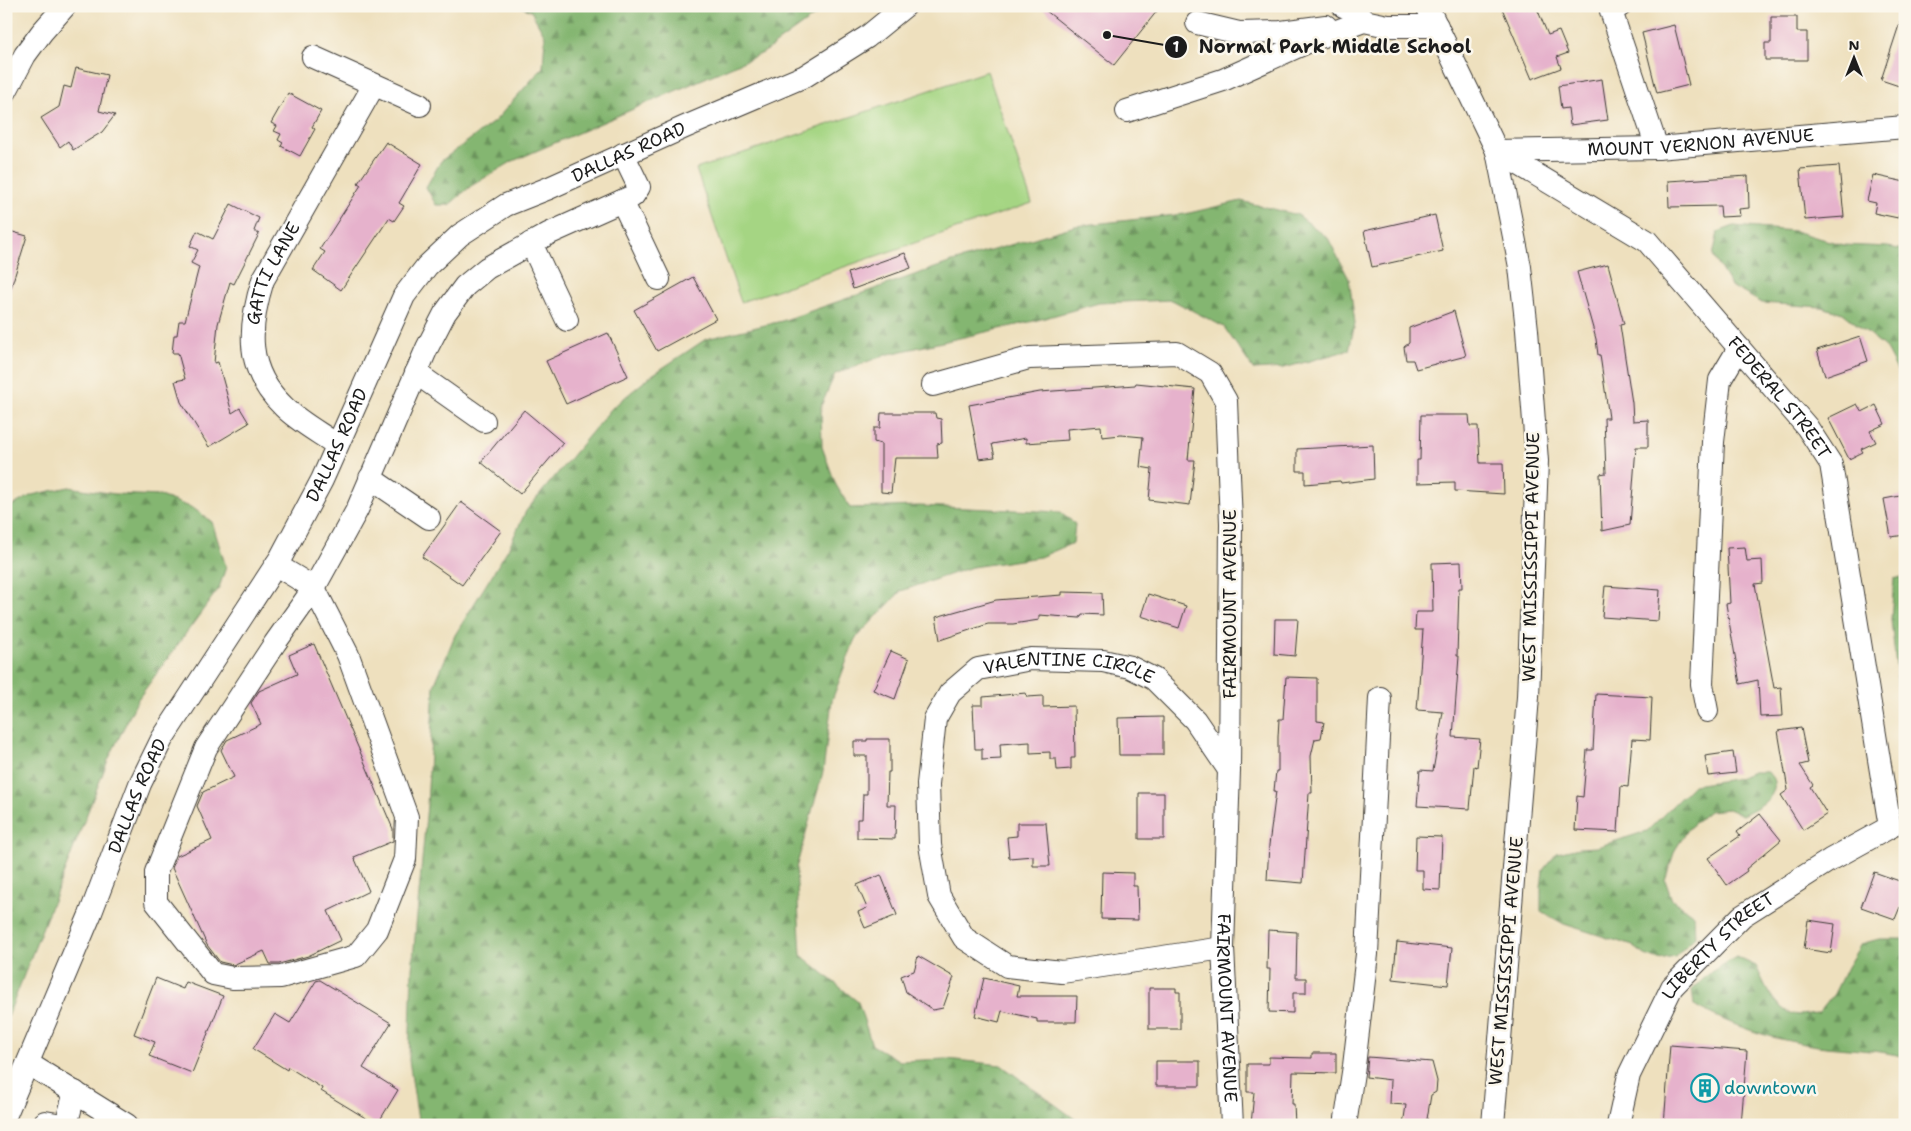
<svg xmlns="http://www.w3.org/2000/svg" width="1911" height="1131" font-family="'Shantell Sans',sans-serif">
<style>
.forest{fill:url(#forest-firs);stroke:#506946}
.park{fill:#a5d583;stroke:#607850}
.building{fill:#e6b2cc}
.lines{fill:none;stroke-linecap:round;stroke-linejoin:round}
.minor-casing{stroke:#3c3934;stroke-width:24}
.minor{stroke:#fff;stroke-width:22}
.labels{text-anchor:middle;stroke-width:5;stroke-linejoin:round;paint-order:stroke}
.street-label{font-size:18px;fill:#1c1c1c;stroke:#fbf7ec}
.culture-label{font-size:18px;fill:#0d838f;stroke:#fbf7ec;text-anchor:start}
.leader{fill:none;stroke:#1c1c1c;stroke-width:2}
.callout-dot{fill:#1c1c1c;stroke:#fbf7ec;stroke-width:2}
.mark-label{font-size:15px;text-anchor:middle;font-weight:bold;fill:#fff}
.callout-label{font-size:19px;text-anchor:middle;font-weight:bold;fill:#1c1c1c;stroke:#fbf7ec;stroke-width:5;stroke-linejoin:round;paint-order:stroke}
</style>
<defs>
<pattern id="forest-firs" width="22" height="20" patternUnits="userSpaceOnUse" patternTransform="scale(1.25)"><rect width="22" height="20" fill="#84b671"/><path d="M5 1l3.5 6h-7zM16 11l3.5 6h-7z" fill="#6b935c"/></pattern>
</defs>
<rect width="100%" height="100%" fill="#fbf7ec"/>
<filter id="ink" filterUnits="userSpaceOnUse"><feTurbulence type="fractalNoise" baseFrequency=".02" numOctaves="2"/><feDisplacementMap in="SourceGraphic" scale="10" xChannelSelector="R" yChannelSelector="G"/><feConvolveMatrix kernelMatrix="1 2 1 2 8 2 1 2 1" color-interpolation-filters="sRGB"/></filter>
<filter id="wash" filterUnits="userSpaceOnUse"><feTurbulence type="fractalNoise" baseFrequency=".0096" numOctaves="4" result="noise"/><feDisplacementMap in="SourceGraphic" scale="20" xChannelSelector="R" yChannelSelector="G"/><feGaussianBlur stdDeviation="1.12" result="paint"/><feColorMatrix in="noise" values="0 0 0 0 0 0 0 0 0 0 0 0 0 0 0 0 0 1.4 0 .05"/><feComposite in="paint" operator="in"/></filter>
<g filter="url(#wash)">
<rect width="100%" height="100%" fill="#eee0be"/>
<!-- forest -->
<path class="forest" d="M520 6H828L763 53 513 161 471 186 449 205H436L426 187 441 161 495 121 543 67 545 36 531 11Z
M1241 201 1298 215 1328 238 1349 279 1355 323 1349 350 1284 368 1254 370 1224 327 1172 300 1099 303 1034 321 885 355 835 374 821 406 822 447 836 485 850 508 919 506 1061 512 1075 524 1073 543 1040 557 972 567 901 591 855 639 832 700 823 772 796 868 801 955 858 1002 872 1045 900 1061 947 1059 1001 1065 1083 1125H422L418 1120 409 1060 412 970 427 805 434 686 455 635 508 549 526 511 612 408 652 375 706 339 782 321 949 263 1075 226 1185 214Z
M1734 226 1794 231 1844 245 1888 247 1905 250V396L1900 376 1885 347 1843 313 1821 307 1762 303 1731 286 1713 256 1718 232Z
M69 487 115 494 160 496 193 508 212 522 226 567 219 588 138 699 108 760 6 1021V509L32 495Z
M1905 576V717L1900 702 1891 620 1894 579Z
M1754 772H1768C1770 775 1774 779 1774 782 1777 800 1754 809 1742 815L1728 809 1709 811 1689 828 1675 850 1665 880 1672 900 1694 915 1695 937 1675 957 1659 960 1645 955 1633 946 1564 924 1541 911V888L1543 870 1557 853 1579 848 1597 847 1647 831 1693 785 1734 779Z
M1879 939H1905V1057C1876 1049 1847 1050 1818 1046 1774 1040 1733 1027 1694 1005L1692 990 1711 972 1736 957 1756 966C1765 985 1775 1013 1799 1015 1805 1015 1812 1013 1819 1013L1834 994 1847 967 1861 944Z"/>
<!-- park -->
<path class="park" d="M987 71 1032 203 741 302 696 169Z"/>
<g id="blocks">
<!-- building -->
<path class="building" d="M1040 6H1161L1114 65Z
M1501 6H1536L1548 35 1559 31 1568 53 1557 57 1561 68 1532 79Z
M1902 16 1905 17V88L1881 80Z
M1771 17H1797V32H1807V60H1765V43H1771Z
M1674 25 1689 85 1657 93 1642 33Z
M76 68 107 75 99 111 115 115 102 132 73 150 68 141 60 147 41 118 59 107 64 86 71 88Z
M1602 79 1608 120 1570 125 1568 108 1561 109 1558 86Z
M288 93 321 111 312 127 315 129 300 156 281 146 283 143 278 140 281 134 274 131 277 126 271 123Z
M386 142 422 164 399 203 404 206 394 221 389 218 341 290 313 270 325 252 320 249 361 185 358 183Z
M1839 166 1844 217 1805 220 1800 169Z
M1873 175 1905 182V206L1901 205 1898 218 1874 213 1876 203 1867 201Z
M1748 176 1749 208 1739 209 1740 216 1721 217 1720 206 1669 207 1668 181Z
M231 204 259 218 254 231 259 234 234 284 230 282 218 324 214 363 218 362 232 413 240 408 249 423 209 447 181 402 175 381 185 379 178 353H172L174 335H177L179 321H185L199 267 191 263 198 250 190 246 197 231 213 239Z
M1435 215 1443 251 1372 267 1364 231Z
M6 230 27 236 10 291H6Z
M905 253 911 268 853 289 848 273Z
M1608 264 1624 324 1620 325 1632 403 1633 421 1648 420V447H1636L1630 525 1602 531 1600 474 1606 473 1604 418H1609L1600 355H1598L1596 339 1577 272Z
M693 277 716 319 657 351 634 310Z
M1454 311 1466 356 1416 369 1413 360H1406L1404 347 1409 343V328Z
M608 333 628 376 566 404 546 361Z
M1860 336 1868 361 1825 376 1817 350Z
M1136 383 1195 389 1188 460H1195L1190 505 1149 500 1152 469 1140 467 1143 437 1121 435 1102 437 1101 426 1067 429 1068 440 1026 443V438L992 444 995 457 979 459 969 405 1040 392 1135 385Z
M1857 404 1862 412 1876 405 1885 424 1870 431 1876 442 1861 449 1863 452 1849 459 1828 418Z
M524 410 563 443 520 494 481 462Z
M881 413H935L936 418 941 419 942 443 937 444 938 458H895L891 493 881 492V444L874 442V428H880Z
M1421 415H1469L1470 426H1478L1480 463H1503L1504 494 1455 491V482L1417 483V460H1420Z
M1373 445 1374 479 1341 483 1340 481 1305 484V471H1297V449Z
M1905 495V535L1891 537 1884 499Z
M461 502 501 531 462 585 422 557Z
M1745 547 1747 561 1762 560 1763 583 1755 584 1774 688 1781 687 1783 716 1760 717 1758 680 1740 684 1726 604 1730 603 1727 548Z
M1461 562 1462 588H1459L1457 656H1459L1453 737 1480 739 1477 767 1474 766 1470 809 1417 806 1420 770 1433 771 1443 712 1417 710 1423 630H1415L1416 612H1433L1432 563Z
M1605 586 1660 590 1658 621 1602 617Z
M1062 592 1102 593 1103 615 1082 614 1080 618 1039 615V620L1013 624H988L940 640 936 617 996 600 1062 595Z
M1148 594 1186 606 1179 628 1141 616Z
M1275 619H1298L1295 656 1274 654Z
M314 644 393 829V841L354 857 369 891 328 911 341 940 308 956 279 964H270L264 951 233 965 220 962 207 945 172 868 177 856 212 840 197 806 203 792 234 777 221 750 227 740 261 724 251 703 259 691 297 674 289 655Z
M891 651 909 659 895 699 873 690Z
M1286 677 1317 678V721L1324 722 1321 738 1315 739 1311 756 1312 793H1309L1303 883 1267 880 1269 845 1276 791H1274L1276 771H1278V737L1279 719H1283Z
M1026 693 1027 697 1043 696V707L1074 706 1075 758H1071V769L1057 770 1056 759H1050V752L1030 753V742L1000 744 1001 759 982 760V749H975L973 705H983V697Z
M1596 694 1652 697 1650 740 1632 739 1628 787 1621 786 1618 832 1575 830 1577 796 1583 797 1587 750H1593Z
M1163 717V755H1119L1118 718Z
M1801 728 1808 763 1800 765 1813 785 1810 787 1827 814 1803 830 1781 795 1788 790 1778 731Z
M867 739H890V772H888L887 805H896L895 839 857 838V819H862L863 794H867V756H854V741H867Z
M1733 752 1736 773 1708 776 1705 756Z
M1139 793H1164V839H1139Z
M1760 814 1781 840 1746 869 1747 871 1727 885 1708 858 1740 836 1737 832Z
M1017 823H1046L1050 866H1033V856L1009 858 1007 837 1017 836Z
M1416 836 1442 837 1440 890 1423 889V870H1415Z
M1102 872 1133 873V886H1137L1138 920 1101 919Z
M1874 872 1905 883V909L1900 907 1895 919 1861 907Z
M881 875 897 915 865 928 858 912 867 908 857 885Z
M1808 920 1835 924 1831 953 1804 949Z
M1268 930 1297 932 1296 978H1306V993H1293V1013L1269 1012 1270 969H1267Z
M1397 942 1452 948 1448 985 1393 979Z
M918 956 954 977 943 1008 933 1010 906 992 901 976 914 971Z
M156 978 183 989 186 982 223 996 192 1073 149 1056 155 1042 134 1034Z
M984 978 1019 986 1017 996H1077L1076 1022H1037V1019L1002 1011 999 1022 975 1016Z
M320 980 391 1023 363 1068 398 1090 377 1125 321 1091 322 1088 288 1067 287 1070 253 1049 275 1014 290 1023 316 981Z
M1149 988H1176V992H1180V1029H1149Z
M1670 1045 1747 1051 1741 1125H1664Z
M1312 1053H1336V1073L1293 1072 1292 1104H1294L1295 1125H1251L1254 1092H1247V1064H1269V1057L1312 1058Z
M1368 1057 1432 1062 1437 1081 1436 1092 1431 1095 1426 1125H1403L1406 1105 1390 1104 1391 1080 1366 1077Z
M1156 1061H1200V1086H1156Z"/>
</g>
</g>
<g filter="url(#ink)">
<use href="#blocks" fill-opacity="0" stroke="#3c3934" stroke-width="1"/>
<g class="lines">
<defs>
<g id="minor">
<path d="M1343 6 1354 10 1364 21"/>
<path d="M1427 6 1497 151 1520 267 1527 330 1537 461 1528 697 1493 1125"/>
<path d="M1620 6 1611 11 1657 148"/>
<path d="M1197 23 1239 33 1281 32 1326 26"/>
<path d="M313 57 420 105"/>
<path d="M6 91 25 55 42 32 65 6"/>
<path d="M1127 111 1223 80 1312 40 1364 21 1388 26H1437"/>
<path id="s1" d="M1497 151 1647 241 1807 427 1831 464 1890 827"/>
<path id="s2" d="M1497 151 1657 148 1905 127"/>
<path d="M622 201 659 279"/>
<path d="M531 243 567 320"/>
<path d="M416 373 484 421"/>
<path id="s3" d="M933 385 1029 358 1177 353 1210 373 1226 401 1231 523 1229 770 1223 948 1232 1125"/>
<path id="s4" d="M337 445C320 433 299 422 284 407 245 370 248 328 263 280L374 85"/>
<path d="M370 478 429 518"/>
<path d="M276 565 314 588 357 510 427 348 445 313 465 286 487 268 548 234 633 196 639 187 623 154"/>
<path d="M314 588 348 655 407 817 405 859 377 930 356 956 281 977 233 978 213 974 156 902V872L206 748 275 643Z"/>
<path d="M1707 711 1702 684 1713 442 1720 380 1739 348"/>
<path id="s5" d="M1223 948 1062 972 1007 966 964 938 939 896 930 845 928 784 935 719 950 693 978 669 1031 659 1103 661 1130 667 1154 679 1195 720 1229 770"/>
<path d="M29 1064 127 1125"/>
<path id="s6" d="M6 1114 90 915 140 784 162 739 281 557 322 480 404 296 427 266 460 235 506 205 549 188 685 127 805 76 867 37 905 6"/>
<path d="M44 1125 45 1122 63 1125"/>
<path d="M66 1125 75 1092"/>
<path d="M1345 1125 1354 1066 1367 954 1380 698"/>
<path id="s7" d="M1618 1125 1629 1075 1672 987 1742 916 1830 860 1890 827"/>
</g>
</defs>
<!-- minor casing -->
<use href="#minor" class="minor-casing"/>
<!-- minor -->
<use href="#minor" class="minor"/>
</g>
</g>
<!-- icons -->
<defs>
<symbol id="building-ring" viewBox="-11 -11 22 22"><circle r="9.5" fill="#fbf7ec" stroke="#0f9aa8" stroke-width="1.5"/><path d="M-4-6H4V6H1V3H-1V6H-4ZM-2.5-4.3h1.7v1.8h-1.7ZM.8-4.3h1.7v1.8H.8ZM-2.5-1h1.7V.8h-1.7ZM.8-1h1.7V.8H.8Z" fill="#0f9aa8"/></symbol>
</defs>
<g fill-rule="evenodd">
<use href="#building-ring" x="1689" y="1072" width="32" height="32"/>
</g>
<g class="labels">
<!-- street labels -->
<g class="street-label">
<text dy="6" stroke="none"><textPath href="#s2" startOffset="204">MOUNT VERNON AVENUE</textPath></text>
<text dy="6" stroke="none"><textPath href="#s6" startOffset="1184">DALLAS ROAD</textPath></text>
<text dy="6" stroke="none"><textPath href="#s4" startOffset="212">GATTI LANE</textPath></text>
<text dy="6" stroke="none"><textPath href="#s1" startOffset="380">FEDERAL STREET</textPath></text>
<text dy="6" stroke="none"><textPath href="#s6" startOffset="749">DALLAS ROAD</textPath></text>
<text transform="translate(1531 557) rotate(-89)" y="6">WEST MISSISSIPPI AVENUE</text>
<text transform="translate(1230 604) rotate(-90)" y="6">FAIRMOUNT AVENUE</text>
<text dy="6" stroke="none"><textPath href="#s5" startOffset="656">VALENTINE CIRCLE</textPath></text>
<text dy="6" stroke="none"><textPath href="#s6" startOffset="344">DALLAS ROAD</textPath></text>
<text dy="6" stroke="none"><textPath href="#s7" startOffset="211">LIBERTY STREET</textPath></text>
<text transform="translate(1506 961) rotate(-85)" y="6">WEST MISSISSIPPI AVENUE</text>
<text dy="6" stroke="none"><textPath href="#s3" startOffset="926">FAIRMOUNT AVENUE</textPath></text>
</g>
<!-- culture labels -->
<g class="culture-label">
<text x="1724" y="1094">downtown</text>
</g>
</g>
<!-- callouts -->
<path class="leader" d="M1107 35L1176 47"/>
<g class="callout-dot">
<circle cx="1107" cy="35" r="5"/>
<circle cx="1176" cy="47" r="12"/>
</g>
<g class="mark-label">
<text x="1176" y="52">1</text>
</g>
<g class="callout-label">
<text x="1335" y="53">Normal Park Middle School</text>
</g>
<!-- margin -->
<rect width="1911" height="1131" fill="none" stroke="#fbf7ec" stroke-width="25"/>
<!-- north arrow -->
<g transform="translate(1854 58)" stroke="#fbf7ec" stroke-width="4" paint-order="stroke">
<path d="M0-4L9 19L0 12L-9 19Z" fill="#1c1c1c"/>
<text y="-8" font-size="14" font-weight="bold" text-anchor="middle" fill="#1c1c1c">N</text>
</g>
</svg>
